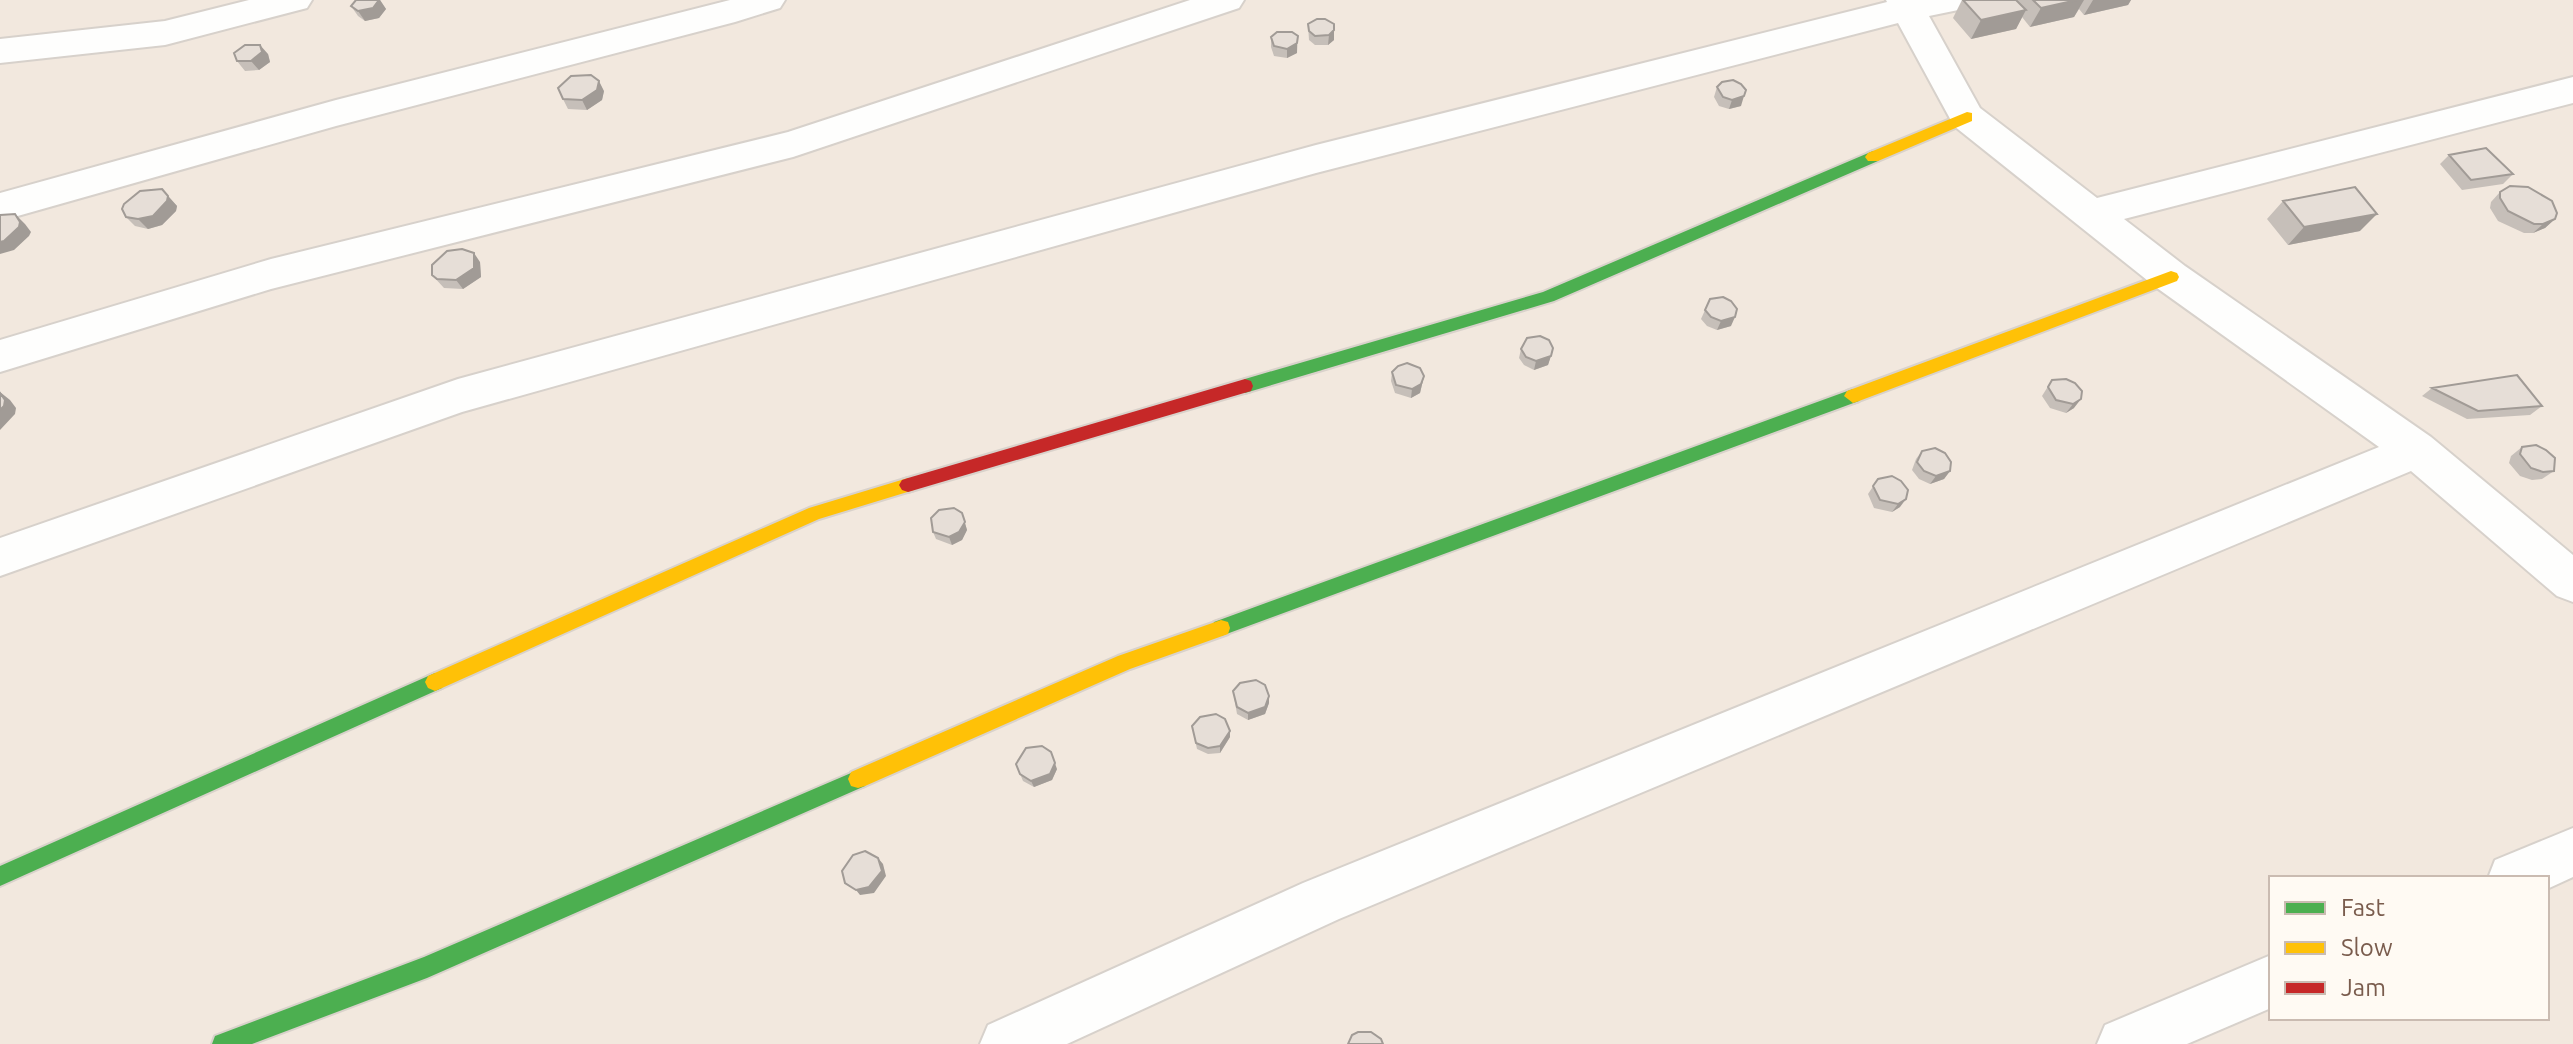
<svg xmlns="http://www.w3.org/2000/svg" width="2573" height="1044" font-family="Ubuntu,sans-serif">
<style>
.residential{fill:#f2e8de;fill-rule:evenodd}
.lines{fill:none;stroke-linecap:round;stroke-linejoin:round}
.street-casing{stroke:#d7d1cb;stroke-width:4}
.fast-casing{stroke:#d9d2cb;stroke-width:4}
.slow-casing{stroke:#d9d2cb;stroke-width:4}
.jam-casing{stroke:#d9d2cb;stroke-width:4}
.street{fill:#fefefd;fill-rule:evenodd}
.fast{fill:#4caf50;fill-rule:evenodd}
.slow{fill:#ffc107;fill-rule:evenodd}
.jam{fill:#c62828;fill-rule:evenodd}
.wall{fill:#c6bfb9}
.shaded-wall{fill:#a19b96}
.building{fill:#e6ded7;stroke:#a19b96;stroke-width:2}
</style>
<rect width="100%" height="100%" fill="#f9f5f0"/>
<!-- residential -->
<path class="residential" d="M0 0H2573V1044H0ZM2271 878H2547V1018H2271Z"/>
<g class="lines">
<defs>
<path id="street" d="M249 0H312L307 8 165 45 0 63V39L165 21Z
M730 0H785L780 8 735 22 336 126 0 221V193L336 100Z
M1190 0H1244L1239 8 793 157 271 289 0 372V340L271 259 788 132Z
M1886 0H1973L1968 8 1929 16 1980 108 2097 198 2573 77V103L2124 219 2185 266 2431 437 2573 555V602L2557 596 2411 471 1339 919 1067 1044H980L988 1025 1303 883 2379 447 2157 288 1954 126 1898 23 1316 173 462 412 0 576V538L458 379 1316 145 1887 2Z
M2573 828V877L2547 889V878H2488L2495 860Z
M2271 955V1008L2187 1044H2097L2105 1025Z"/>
<path id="fast" d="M1873 151 1881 157 1878 161 1554 301 1245 393 1237 386 1245 379 1543 292Z
M1853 389 1859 391 1862 396 1859 401 1221 636 1214 634 1212 628 1214 622Z
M435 673 442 676 445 682 442 688 0 886V866Z
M858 770 865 772 868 779 865 786 427 978 252 1044H212L215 1036 424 957Z"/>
<path id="slow" d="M1967 112 1972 113V121L1878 161H1868L1865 157 1868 153Z
M2171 271 2177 273 2179 277 2177 281 1859 401 1853 403 1844 396 1847 391Z
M908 478 914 480 917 485 914 490 819 519 442 688 435 691 428 688 425 682 428 676 809 508Z
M1221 620 1228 622 1230 628 1228 634 1130 669 865 786 858 788 851 786 848 779 851 772 1118 656Z"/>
<path id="jam" d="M1245 379 1251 381 1253 386 1251 391 908 492 902 490 899 485 902 480 908 478Z"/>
</defs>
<!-- street casing -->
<use href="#street" class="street-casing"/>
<!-- fast casing -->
<use href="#fast" class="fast-casing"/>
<!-- slow casing -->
<use href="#slow" class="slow-casing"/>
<!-- jam casing -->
<use href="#jam" class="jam-casing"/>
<!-- street -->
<use href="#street" class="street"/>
<!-- fast -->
<use href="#fast" class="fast"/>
<!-- slow -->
<use href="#slow" class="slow"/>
<!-- jam -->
<use href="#jam" class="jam"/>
</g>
<!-- wall -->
<path class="wall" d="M356 0H380L386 9 379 18 365 21 358 16 351 6Z
M1962 0H2131L2128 5 2084 15 2079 9 2074 17 2030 27 2022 17 2016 29 1971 39 1953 18Z
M1317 19 1334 40 1328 45H1315L1309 40 1308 24Z
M1298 36 1297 53 1287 58 1274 56 1271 47V37Z
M268 54 270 62 259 70 245 71 237 61Z
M1717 87 1741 106 1729 109 1719 106 1714 97Z
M604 91 602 100 587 110 568 109 563 99Z
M2449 155 2513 174 2503 184 2462 190 2440 164Z
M162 189 177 206 176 211 162 225 148 229 135 226 126 217Z
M2500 192 2555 219 2545 228 2533 233H2524L2498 221 2490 208 2491 202Z
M2283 201 2360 231 2288 245 2267 219Z
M480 262 481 277 463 289 444 288 432 275Z
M1710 299 1731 326 1717 330 1707 326 1701 319Z
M1553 348 1548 365 1534 370 1524 365 1519 358 1521 349Z
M1392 372 1424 376 1420 393 1411 398 1395 393 1391 381Z
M2066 379 2074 408 2066 413 2050 408 2042 396 2052 380Z
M2432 388 2542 406 2530 415 2467 419 2422 396Z
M2522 447 2554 471 2542 479 2532 480 2520 476 2509 463 2511 456Z
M1922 451 1950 471 1944 479 1930 484 1919 479 1912 470 1916 459Z
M1878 479 1900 507 1892 512 1874 508 1868 494Z
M962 513 967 530 962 540 952 545 936 539 933 532Z
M1233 691 1269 696V703L1265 714 1248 720 1237 714Z
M1192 726 1230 737 1220 753 1208 754 1197 749Z
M1016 764 1057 769 1052 780 1034 787 1023 781Z"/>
<!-- shaded-wall -->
<path class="shaded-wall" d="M379 0H380L386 9 379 18 365 21 358 11Z
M2077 0H2084L2074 17 2030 27 2041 8Z
M2093 0H2131L2128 5 2084 15Z
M2026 10 2016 29 1971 39 1981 20Z
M1334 30V40L1328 45 1329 35Z
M1297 43V53L1287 58V49Z
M260 45 268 54 270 62 259 70 251 61Z
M599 81 604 91 602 100 587 110 582 100Z
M1744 96 1741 106 1729 109 1732 100Z
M168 196 177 206 176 211 162 225 148 229 138 219Z
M15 214 25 224 31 232 29 236 14 250 0 254V242Z
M2377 214 2360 231 2288 245 2304 227Z
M2555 219 2545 228 2533 233 2543 224Z
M474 253 480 262 481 277 463 289 456 280Z
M1735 317 1731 326 1717 330 1721 321Z
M1551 356 1548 365 1534 370 1536 361Z
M1424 376 1420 393 1411 398 1412 389Z
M0 392 10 400 16 408 15 414 0 430Z
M2081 399 2074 408 2066 413 2073 404Z
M1950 471 1944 479 1930 484 1936 476Z
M1906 499 1900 507 1892 512 1898 504Z
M962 513 967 530 962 540 952 545 949 537Z
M1269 696V703L1265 714 1248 720V713Z
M1230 731V737L1220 753V746Z
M1051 752 1057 769 1052 780 1034 787 1031 781Z
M878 858 883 864 886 876 874 893 860 895 856 890Z"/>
<!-- building -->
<path class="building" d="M356 0H379L373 8 358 11 351 6Z
M1963 0H2016L2026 10 1981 20Z
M2033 0H2077L2041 8Z
M1317 19H1325L1334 24V30L1329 35 1315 36 1309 31 1308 24Z
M1277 32H1292L1298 36 1297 43 1287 49 1274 46 1271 37Z
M245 45H260L262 52 251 61H237L234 53Z
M591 75 599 81 597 90 582 100 563 99 558 88 571 76Z
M1733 80 1741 84 1746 90 1744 96 1732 100 1723 97 1717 87 1722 82Z
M2486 148 2513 174 2471 180 2449 155Z
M2510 186 2528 187 2552 201 2557 213 2555 219 2543 224H2534L2508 211 2500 198V192Z
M2355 187 2377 214 2304 227 2283 201Z
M162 189 168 196 167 201 153 216 138 219 126 217 122 209 124 204 140 191Z
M15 214 20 222 19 227 4 241 0 242V215Z
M462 249 474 253V268L456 280 437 279 432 275V265L447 251Z
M1723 297 1731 301 1737 309 1735 317 1721 321 1711 317 1705 310 1710 299Z
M1540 336 1549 340 1553 348 1551 356 1536 361 1526 357 1521 349 1527 338Z
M1407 363 1420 368 1424 376 1421 384 1412 389 1396 385 1392 372 1398 366Z
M2517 375 2542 406 2478 411 2432 388Z
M2066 379 2075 383 2082 391 2081 399 2073 404 2056 400 2048 387 2052 380Z
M0 393 5 400 4 406 0 410Z
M2536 445 2546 450 2555 458 2554 471 2543 472 2531 468 2520 454 2522 447Z
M1935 448 1945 453 1951 462 1950 471 1936 476 1924 471 1917 462 1922 451Z
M1892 476 1901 481 1908 490 1906 499 1898 504 1880 500 1873 486 1878 479Z
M954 508 962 513 965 522 959 532 949 537 933 532 931 518 939 510Z
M1256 680 1265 685 1269 696 1265 707 1248 713 1237 707 1233 691 1240 683Z
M1216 714 1225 719 1230 731 1220 746 1208 748 1196 743 1192 726 1200 717Z
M1042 746 1051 752 1055 763 1050 774 1031 781 1020 774 1016 764 1026 748Z
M865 851 878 858 882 871 869 887 856 890 845 883 842 871 853 855Z
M1358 1032H1371L1381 1039 1383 1044H1348L1352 1035Z"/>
<!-- legend -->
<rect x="2269" y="876" width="280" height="144" fill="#fffaf3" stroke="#cabbb1" stroke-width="2"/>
<rect x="2285" y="902" width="40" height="12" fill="#4caf50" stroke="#cabbb1" stroke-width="2"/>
<text x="2341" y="916" font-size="24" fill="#7a5c4d">Fast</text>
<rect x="2285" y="942" width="40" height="12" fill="#ffc107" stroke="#cabbb1" stroke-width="2"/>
<text x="2341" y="956" font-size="24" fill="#7a5c4d">Slow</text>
<rect x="2285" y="982" width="40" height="12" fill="#c62828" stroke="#cabbb1" stroke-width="2"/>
<text x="2341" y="996" font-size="24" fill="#7a5c4d">Jam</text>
</svg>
